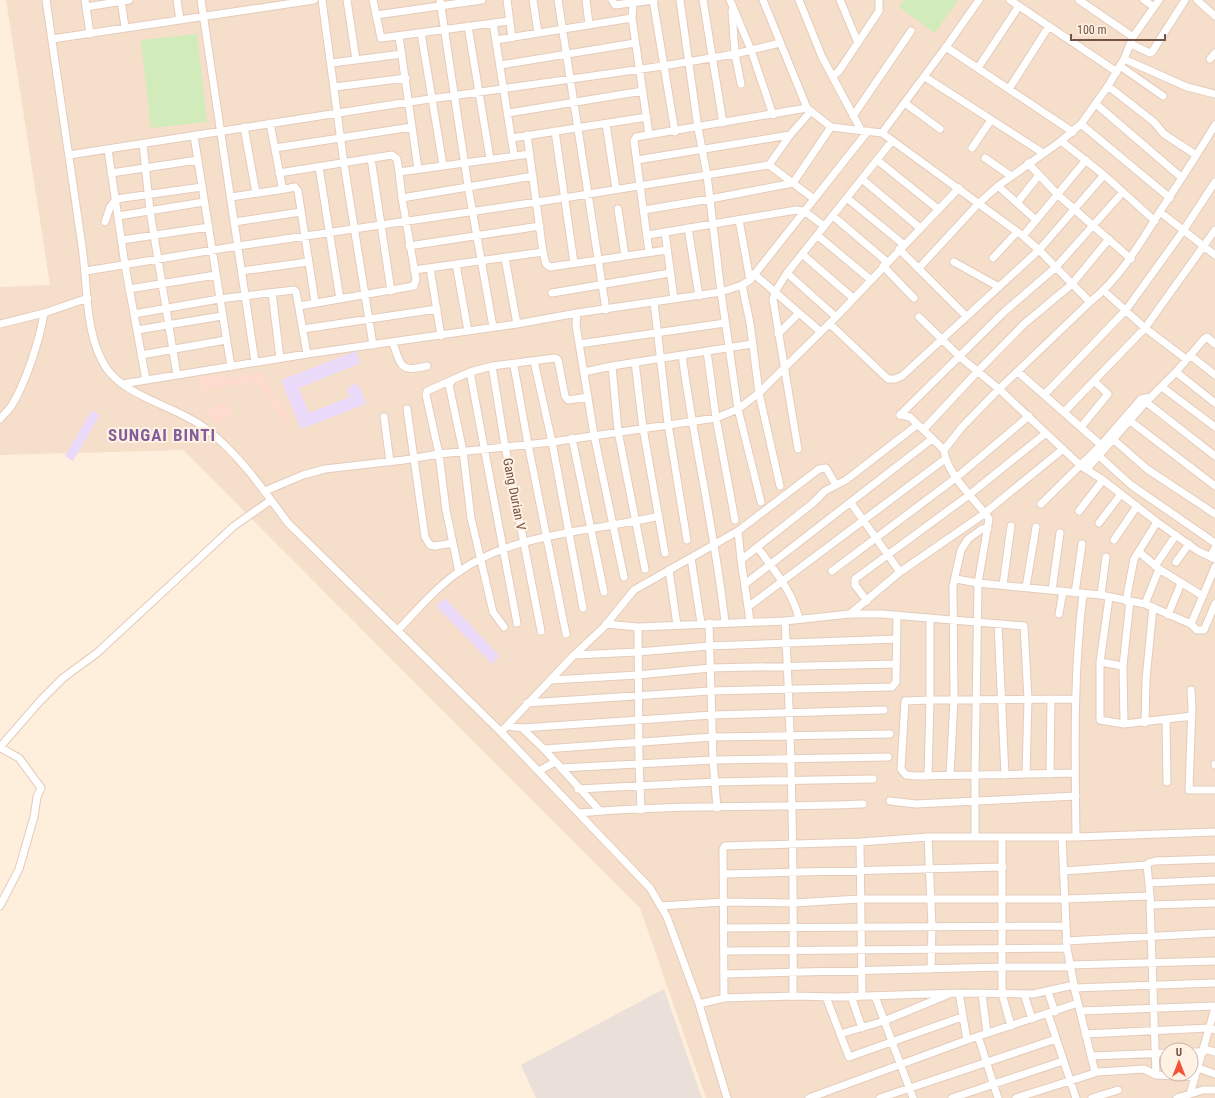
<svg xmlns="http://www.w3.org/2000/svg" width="1215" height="1098" font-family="'Roboto Condensed',sans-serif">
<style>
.residential{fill:#f6dfca;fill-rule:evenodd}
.commercial{fill:#ffdacf}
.industrial{fill:#eae0d9}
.education{fill:#ebd9f9}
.green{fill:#d2ebba}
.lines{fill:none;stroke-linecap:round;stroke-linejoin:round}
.minor-casing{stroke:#e4cbbb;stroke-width:9}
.minor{stroke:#fff;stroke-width:7}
.labels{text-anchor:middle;stroke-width:4;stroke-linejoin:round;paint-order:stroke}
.street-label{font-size:13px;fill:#745244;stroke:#fff2e4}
.district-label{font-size:17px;font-weight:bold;letter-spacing:1px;fill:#815f98;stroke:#fff2e4}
</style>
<rect width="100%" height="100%" fill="#feeedc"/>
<!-- residential -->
<path class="residential" d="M6 0H1215V1098H706L640 908 183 450 0 455V287L50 285ZM1167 1050H1191V1074H1167Z"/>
<!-- commercial -->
<path class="commercial" d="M260 372 291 421 285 424 257 380 201 392 198 378 215 374 216 377 222 376 224 380Z
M225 401 233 414 215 425 207 411Z"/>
<!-- industrial -->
<path class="industrial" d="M664 989 702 1098H536L521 1065Z"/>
<!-- education -->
<path class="education" d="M356 351 361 363 299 388 309 413 350 397 347 390 354 383 361 389 366 404 301 429 281 380Z
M92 410 100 415 73 461 65 456Z
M445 598 500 656 492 664 436 606Z"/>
<!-- green -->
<path class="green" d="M904 0H958L935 33 899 7Z
M197 34 207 122 151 128 141 40Z"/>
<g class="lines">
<defs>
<path id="minor" d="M46 0C58 82 70 164 82 246 88 284 84 336 107 369 128 398 176 406 205 428 238 453 263 489 288 523L501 732 650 888 667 917 699 1004 727 1098
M85 0 90 34
M121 0 125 27
M177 0 180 20
M201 0 255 362
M322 0 344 164 373 345
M347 0 356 60
M373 0 381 38 509 21
M440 0 468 186 493 327
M507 0 512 38
M533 0 538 33
M558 0 606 310
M586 0 589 24
M612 0 615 5 654 0
M653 0 675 132
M680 0 698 128 707 175 721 292 738 409 761 502
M703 0 723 123
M730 0 751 50 773 115
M763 0 807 108 831 127 882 133 1023 236 1039 250 1090 302
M799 0 822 57 861 130
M840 0 858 43
M1010 0 1117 72
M1079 0 1133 37
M1144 0 1154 7
M1197 0 1215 16
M633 4 632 18 649 135
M86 7 129 0
M732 11 735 54 741 84
M376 15 482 0
M493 23 514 155
M468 26 490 159
M421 33 443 165
M399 36 418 169
M52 39 314 0
M496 40 632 18
M1131 44 1150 53 1152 52 1185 0
M946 47 1073 132
M1124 59 1187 87 1215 94
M1210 59 1215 53
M332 63 402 54
M500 65 635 43
M1120 66 1163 96
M978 68 1019 6
M833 76 839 71 879 11V0
M925 77 1043 153
M1108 86 1154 122 1164 134 1196 155
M335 87 406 78
M1009 89 1049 26
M905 103 940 129
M1096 104 1182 178
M508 113 643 91
M853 116 911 31
M270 123 282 186 285 189 295 187 298 191 315 302
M606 124 616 189
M1081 124 1170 198
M1215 125C1197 155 1178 184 1159 213 1139 245 1120 278 1090 302L999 389 962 427 944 450C946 474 976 500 989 519L978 583 1101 595 1145 604 1191 624 1215 567
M244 127 256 193
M555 131 574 263
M882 133 946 47 979 0
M194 136 231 367
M512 138 647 117
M1061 141 1104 175 1155 221
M143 144 150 211 177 375
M275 148 412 127
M972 148 991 120
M108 150 125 265 146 380
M69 155 409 102 663 66 735 54 780 43
M371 158 391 291
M985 158 1011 176
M637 160 790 135
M877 160 938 209
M1028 163 1057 194 1131 259
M769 165 790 135 811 111
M319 167 340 299
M399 172 530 154
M111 173 198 160
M279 173 392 155 397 159 399 172 402 198 416 279 414 286 299 306
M862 179 920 228
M998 186 1036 220
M231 197 285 189
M402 198 533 176
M847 198 903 244
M1017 203 1039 175
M618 209 625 256
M644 210 710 199 793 183 831 127
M1160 212 1215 255
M118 216 204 202
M833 216 887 262
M739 220 750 280
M105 222 110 207 116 199 202 187
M234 222 301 212
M688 228 699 296
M665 232 674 299
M648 235 796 210 804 211 824 226
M817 235 871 280
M1023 236 1086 160
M122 240 209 227
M409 246 540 226
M899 249 966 316
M543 252 546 264 550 267 667 250
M649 252 634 141 636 137 807 108
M802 254 853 298
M505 258 517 324
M993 258 1016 233
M954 262 999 287
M456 264 468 331
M883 266 914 298
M430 268 441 336
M919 268 978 204 998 186 1061 141 1081 124 1108 86 1124 59 1133 37 1159 0
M414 270 543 252 527 135
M86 271 238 246 564 198 769 165 814 199
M242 271 308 262
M787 273 836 317
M754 274 821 332
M742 285 750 323 759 393 780 486
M129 289 216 275
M1104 291 1145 328 1186 359
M272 293 280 358
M552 293 670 273
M654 302 668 424 687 540
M577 313 576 325 594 435 624 577
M134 314 219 299 294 290 296 292 307 354
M919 317 959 356 999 389 1081 466 1103 480 1157 522 1198 551 1215 559
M0 324 44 313 88 298
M830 324 888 379H895L902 376 1039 250 1104 175
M303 329 437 309
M137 330 222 316
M778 334 799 313
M393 343C401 366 400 373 427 366
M579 344 725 323
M707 351 716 418 735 520
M141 355 226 340
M682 355C694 444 715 532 725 622
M1190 355 1215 375
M534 361 552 442 583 608
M635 362 643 428 665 553
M513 364 514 366 528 444 566 634
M492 366 505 446 541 631
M612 366 618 431 645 569
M470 372 517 623
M584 372 612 366 752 344
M1018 372 1101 445
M1176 372 1215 403
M452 381 449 385 463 451 471 518 493 612 504 627
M122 384 307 354 517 324 577 313 721 292 742 285 750 280 868 131
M1162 387 1215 427
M1044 395 1126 310 1183 231 1215 182
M1146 402 1215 456
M407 409 425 537 430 545 435 546 453 543
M1064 412 1145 328 1215 230
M900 415 1004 312 1055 268 1123 192
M900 415 910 417 944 450
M384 417 390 462
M0 419C4 414 9 410 12 405 26 382 40 339 44 313
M1129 420 1215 486
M1081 427 1108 394 1094 381
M924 429 978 371 1024 324 1072 284 1109 239
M572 438 604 592
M1113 439 1147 469 1215 514
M798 449 773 299 775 292 787 273 892 141
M1098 455 1131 485 1215 543
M1087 469 1146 402 1176 372 1204 339 1207 337 1215 344
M265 491 303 475 325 469 404 460 439 454 552 442 716 418 738 409 759 393 836 317 959 188
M851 503 900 572
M1041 504 1101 445 1141 399 1151 397
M1079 511 1103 480
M1099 523 1121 494
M738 531 741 560
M1114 540 1137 506
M758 548C774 570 793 592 799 619
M1139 552 1158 568
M1210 557 1215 548
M691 558 701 623
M1176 562 1189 544
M1155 566 1176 535
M669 570 677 625
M832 571 957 477 1029 416
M459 572 446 510 439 454 426 395 427 391 470 372 492 366 555 358 558 360 565 396 568 400 588 397
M745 584 932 439
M1003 585 1011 526
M1026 587 1036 527
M1052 590 1060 533
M1075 593 1082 544
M1101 595 1106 557
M1109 598 1100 662V720L1124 724 1192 716
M867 601 855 585V579L969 495 1046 433
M1126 601 1134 559 1157 522
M1145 604 1159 569 1203 596
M748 607 945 459
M850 614 900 572 981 516 1063 449
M1059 614 1063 591
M1168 615 1181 583
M930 618V700L905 701 901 769 906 775 914 776 975 775 978 583 956 579
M750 621 741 560 813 503 825 491 846 480 917 425
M785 621C792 745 794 871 793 996
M709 623 713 760 717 808
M606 624 638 627 785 621 849 614H881L1024 626 1028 699 1026 774
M998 624 1005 775
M1191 624 1197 630H1204L1215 604
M638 627 639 763 641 810
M398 630C417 610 435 589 457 573 513 532 593 532 659 516
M574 655 638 652 709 646 897 639
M1100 662 1123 666
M551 680 638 675 710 668 896 664
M1191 690 1192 706 1189 790H1215
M527 703 710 691 892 687 896 682 897 615
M1166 720 1167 782
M1145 723 1146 679 1153 607
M1124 724 1123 666 1130 601
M508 726 522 728 712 715 884 710
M522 728 544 749 600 811
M501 732 574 655 604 627 634 590 738 531 819 469 826 468 836 485
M0 747 41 700 63 678 97 653 234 526 271 500
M544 749 713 737 890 734
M1215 765V764
M561 768 713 760 888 757
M539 771 555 762
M1050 774 1051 699
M950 775 954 700 953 586 961 550 968 539 982 529 988 528
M928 776 930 700 1075 699
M578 789 715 782 873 779
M890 801 916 804 1076 796
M579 813C673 804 769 808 863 804
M975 836V775L1075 773
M928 837 932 926 931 969
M1062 837 1067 948 1075 991 1095 1072
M1076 837C1075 755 1073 675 1083 594
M1002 838V994L1011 1026
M860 842 862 996
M1147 865 1151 905 1215 903
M1063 871 1147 865 1148 863 1155 861 1215 859
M723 874 1003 867
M1149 883 1215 880
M1150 904 1156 1075
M0 906 19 869 34 817 37 797 41 788 19 758 1 748
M661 906 723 902 793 903 860 899H1065L1150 896
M723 928 1066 926
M1066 941 1215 933
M724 951 1067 948
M1069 965 1215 961
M724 974 1002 967H1070
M1074 988 1215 983
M1048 992 1055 1012
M959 993 967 1040
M982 994 987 1033
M1024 994 1032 1019
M851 996 862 1028
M875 996 913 1098
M826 997 849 1057 962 1017
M724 998 723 849 725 846 860 842 928 837H1076L1215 832
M699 1004 724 998 793 996 835 997 959 993 1033 994 1074 985
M1080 1011 1215 1006
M1048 1014 1076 1098
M840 1034 884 1021 947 995
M1085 1034 1209 1028 1215 1030
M978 1036 998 1098
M1204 1049 1215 1052
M1191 1052H1203
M1091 1056 1167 1053
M1198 1068 1215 1074
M1190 1094 1215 1008
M809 1098 967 1040 1078 1003
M880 1098 1056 1039
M952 1098 1063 1061
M1016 1098 1098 1072 1144 1069 1156 1075 1195 1077
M1092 1098 1118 1090
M1177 1098 1203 1090H1215"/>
</defs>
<!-- minor casing -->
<use href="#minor" class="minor-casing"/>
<!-- minor -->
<use href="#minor" class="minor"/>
</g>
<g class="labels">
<!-- street labels -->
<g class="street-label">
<text transform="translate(515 494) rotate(79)" y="5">Gang Durian V</text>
</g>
<!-- district labels -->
<g class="district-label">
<text x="162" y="441">SUNGAI BINTI</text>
</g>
</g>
<!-- north arrow -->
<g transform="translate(1179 1062)"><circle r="19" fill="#fff2e4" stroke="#c7b2a4"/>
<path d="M0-3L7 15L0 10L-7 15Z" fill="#f25337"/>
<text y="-6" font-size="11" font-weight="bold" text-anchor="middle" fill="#745244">U</text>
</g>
<!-- scale -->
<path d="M1071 34v6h94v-6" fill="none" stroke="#745244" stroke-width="2"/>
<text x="1077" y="34" font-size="12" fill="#745244" stroke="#fff2e4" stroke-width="3" paint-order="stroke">100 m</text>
</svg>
